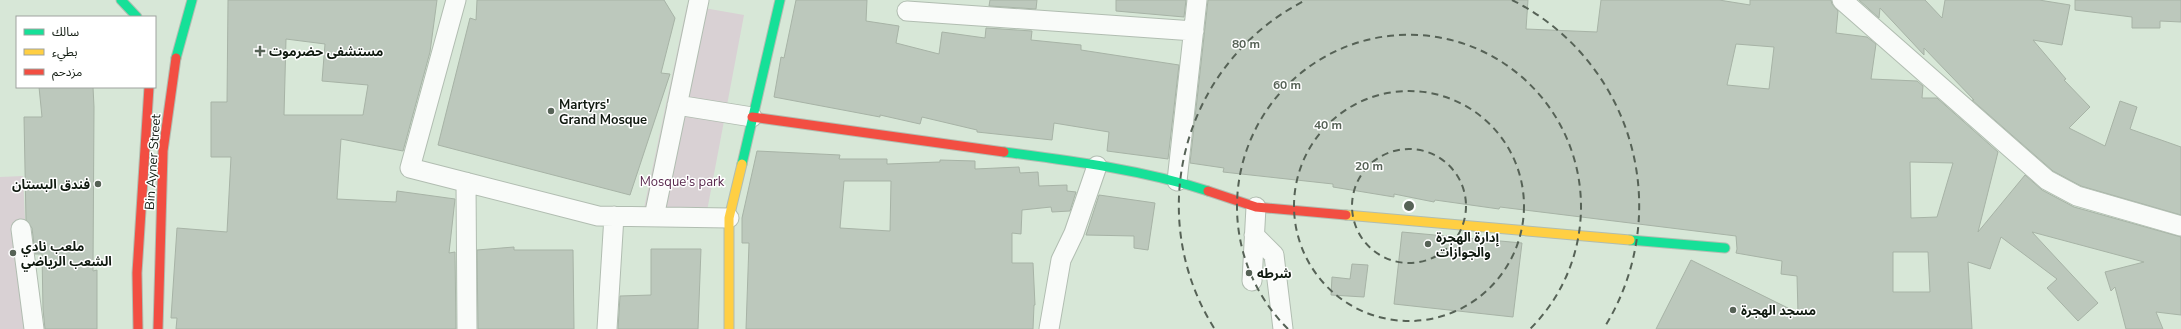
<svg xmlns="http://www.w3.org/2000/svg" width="2181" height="329" font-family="'Nunito Sans','Noto Sans Arabic',sans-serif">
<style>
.green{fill:#d9d1d4}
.building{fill:#bcc8bc;stroke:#a7b3a6;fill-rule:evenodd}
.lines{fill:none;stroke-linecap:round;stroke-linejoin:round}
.street-casing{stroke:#b1bdb1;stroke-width:21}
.fast-casing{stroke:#b1bdb1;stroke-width:11}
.slow-casing{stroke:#b1bdb1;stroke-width:11}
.jam-casing{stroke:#b1bdb1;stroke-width:11}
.street{stroke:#f9fbf9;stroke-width:19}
.fast{stroke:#16e098;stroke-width:9}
.slow{stroke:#ffcf43;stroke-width:9}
.jam{stroke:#f24e42;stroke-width:9}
.ring{fill:none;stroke:#566256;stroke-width:2;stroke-dasharray:7 5}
.poi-dot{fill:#566256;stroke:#fff;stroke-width:1.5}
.labels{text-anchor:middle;stroke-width:3;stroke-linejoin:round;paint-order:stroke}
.poi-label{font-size:13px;font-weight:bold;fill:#101a10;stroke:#fff;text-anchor:start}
.street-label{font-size:13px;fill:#101a10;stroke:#fff}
.park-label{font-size:13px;fill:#58284d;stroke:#fff}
.centre{fill:#566256;stroke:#fff;stroke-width:2}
.ring-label{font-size:12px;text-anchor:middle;font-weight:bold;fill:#566256;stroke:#fff;stroke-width:3;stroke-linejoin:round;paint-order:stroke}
</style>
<rect width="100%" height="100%" fill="#d7e7d7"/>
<!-- green -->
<path class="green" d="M687 5 744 15 707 211 643 213Z
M23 176 30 329H0V177Z"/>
<!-- building -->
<path class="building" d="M228 0H437L430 52 403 151 341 139 337 199 396 202 397 191 455 199 449 253 455 252 456 329H176L177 318H171L177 228 227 232 231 157H211V102H227ZM286 39 325 44 322 81 368 85 363 115H284Z
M477 0H664L675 18 661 73 670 74 630 195 438 145 470 18 476 20Z
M796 0H867L866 21 899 26 896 43 939 54 942 32 985 38 986 28 1032 31 1031 40 1081 45V50L1179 65 1168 159 1107 151 1109 132 1054 123 1052 140 977 132V130L922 117 920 124 880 115V117L774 97 781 57 784 58Z
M990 0H1037L1036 9 989 6Z
M1116 0H1186L1184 17 1116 11Z
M1208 0H1528L1526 29 1597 32 1601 0H1719L1750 5V0H1831L1832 4 1838 11 1836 33 1867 37 1876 44 1871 79 1917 81 1923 86 1922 98H1937L1998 152 1978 232 2025 175 2042 190 2074 207 2181 237V315L2156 312 2163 329H2126L2115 287 2111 291 2105 272 2144 262 2032 232 2098 303 2078 321 2047 288 2057 279 2001 237 1990 269 1968 262 1972 329H1656L1691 260 1798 313 1797 276 1781 274 1782 261 1736 253 1737 249 1736 236 1500 207 1499 209 1435 200 1434 202 1394 194V197L1333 187V184L1223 172 1224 168 1190 163ZM1736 44 1774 47 1769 89 1727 85ZM1910 162 1953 163 1937 217 1911 218ZM1893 252H1928L1930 292H1893Z
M1859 0H1925L1942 18 1945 0H2039L2070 5 2062 45 2033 40 2066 79 2064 80 2090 107 2069 128 2105 146 2120 101 2137 107 2130 129 2181 147V215L2081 186 2053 171 1972 100H1974L1924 48V55L1880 8 1879 18Z
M2075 0H2181V22L2160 21V28H2132V17L2075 10Z
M39 87H93L94 107 93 271 97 270V329H45L43 309 42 254H35L32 228 26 220 24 117H42Z
M757 151 840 155 839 159H887V164L940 162V160L975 161V169L1019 167 1020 173 1038 172 1039 186 1067 185V191L1076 192 1070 211 1052 212 1051 207 1022 210 1021 234 1012 233V263H1033L1035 305H1034L1033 329H746L749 243H742V218ZM844 181H891L890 231 840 228Z
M1099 195 1155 203 1148 250 1134 248V236L1086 235Z
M1402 232 1522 243 1513 317 1394 304Z
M514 247V250H573L574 329H478L477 250Z
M651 249H701L698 329H618L620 296 651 295Z
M1352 264 1368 265 1364 297 1331 295 1332 277 1350 279Z"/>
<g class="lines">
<defs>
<path id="street" d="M456 0 410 168 598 216 729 218
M1842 0 2047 180 2077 196 2181 226
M907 11 1194 31
M677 105 752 117
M1177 181 1197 0
M466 182 467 329
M654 217 699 0
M21 229 34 329
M1254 235 1274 255 1283 329
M1252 281 1256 207
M607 329 614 216
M1049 329 1061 260 1074 233 1097 166"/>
<path id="fast" d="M121 0 137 17
M176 58 192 0
M1004 152C1073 161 1143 170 1208 191
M742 164 780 0
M1630 240 1725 248"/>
<path id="slow" d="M1346 215 1630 240
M729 329V218L742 164"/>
<path id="jam" d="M752 117 1004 152
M1208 191 1256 207 1346 215
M138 329 137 273 149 87
M158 329 163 151 176 58"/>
</defs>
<!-- street casing -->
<use href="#street" class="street-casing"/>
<!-- fast casing -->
<use href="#fast" class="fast-casing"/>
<!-- slow casing -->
<use href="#slow" class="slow-casing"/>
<!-- jam casing -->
<use href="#jam" class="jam-casing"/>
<!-- street -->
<use href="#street" class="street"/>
<!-- fast -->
<use href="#fast" class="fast"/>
<!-- slow -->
<use href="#slow" class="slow"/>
<!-- jam -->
<use href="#jam" class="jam"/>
</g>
<!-- distance rings -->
<g class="ring">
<circle cx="1409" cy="206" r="57"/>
<circle cx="1409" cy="206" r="115"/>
<path d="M1288 329A172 172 0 1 1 1530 329"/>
<path d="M1214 328A230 230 0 0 1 1306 0M1512 0A230 230 0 0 1 1604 328"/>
</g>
<!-- markers -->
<g class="poi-dot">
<path d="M258 45h4v4h4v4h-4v4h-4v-4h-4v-4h4z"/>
<circle cx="551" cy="111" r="4"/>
<circle cx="98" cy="184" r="4"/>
<circle cx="1428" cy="244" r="4"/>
<circle cx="13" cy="253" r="4"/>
<circle cx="1249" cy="273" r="4"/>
<circle cx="1733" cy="310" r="4"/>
</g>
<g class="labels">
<!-- poi labels -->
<g class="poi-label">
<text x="269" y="56">مستشفى حضرموت</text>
<text x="559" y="109">Martyrs'<tspan x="559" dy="15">Grand Mosque</tspan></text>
<text x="90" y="189" text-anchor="end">فندق البستان</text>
<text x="1436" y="242">إدارة الهجرة<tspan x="1436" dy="15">والجوازات</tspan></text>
<text x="21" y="251">ملعب نادي<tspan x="21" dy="15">الشعب الرياضي</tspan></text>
<text x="1257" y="278">شرطه</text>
<text x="1741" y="315">مسجد الهجرة</text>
</g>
<!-- street labels -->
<g class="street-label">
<text transform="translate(152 162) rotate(-86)" y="5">Bin Ayner Street</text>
</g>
<!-- park labels -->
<g class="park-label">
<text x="682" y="186">Mosque's park</text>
</g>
</g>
<circle cx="1409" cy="206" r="6" class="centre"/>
<g class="ring-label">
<text x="1246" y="48">80 m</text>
<text x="1287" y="89">60 m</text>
<text x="1328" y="129">40 m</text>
<text x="1369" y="170">20 m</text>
</g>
<!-- legend -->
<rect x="16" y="16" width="140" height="72" fill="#ffffff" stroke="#9fa39f"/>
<rect x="24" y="29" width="20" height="6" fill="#16e098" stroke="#9fa39f"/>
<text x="52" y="36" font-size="12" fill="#101a10">سالك</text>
<rect x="24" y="49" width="20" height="6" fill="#ffcf43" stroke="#9fa39f"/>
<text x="52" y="56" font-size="12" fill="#101a10">بطيء</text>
<rect x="24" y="69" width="20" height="6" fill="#f24e42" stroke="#9fa39f"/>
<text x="52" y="76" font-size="12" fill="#101a10">مزدحم</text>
</svg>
